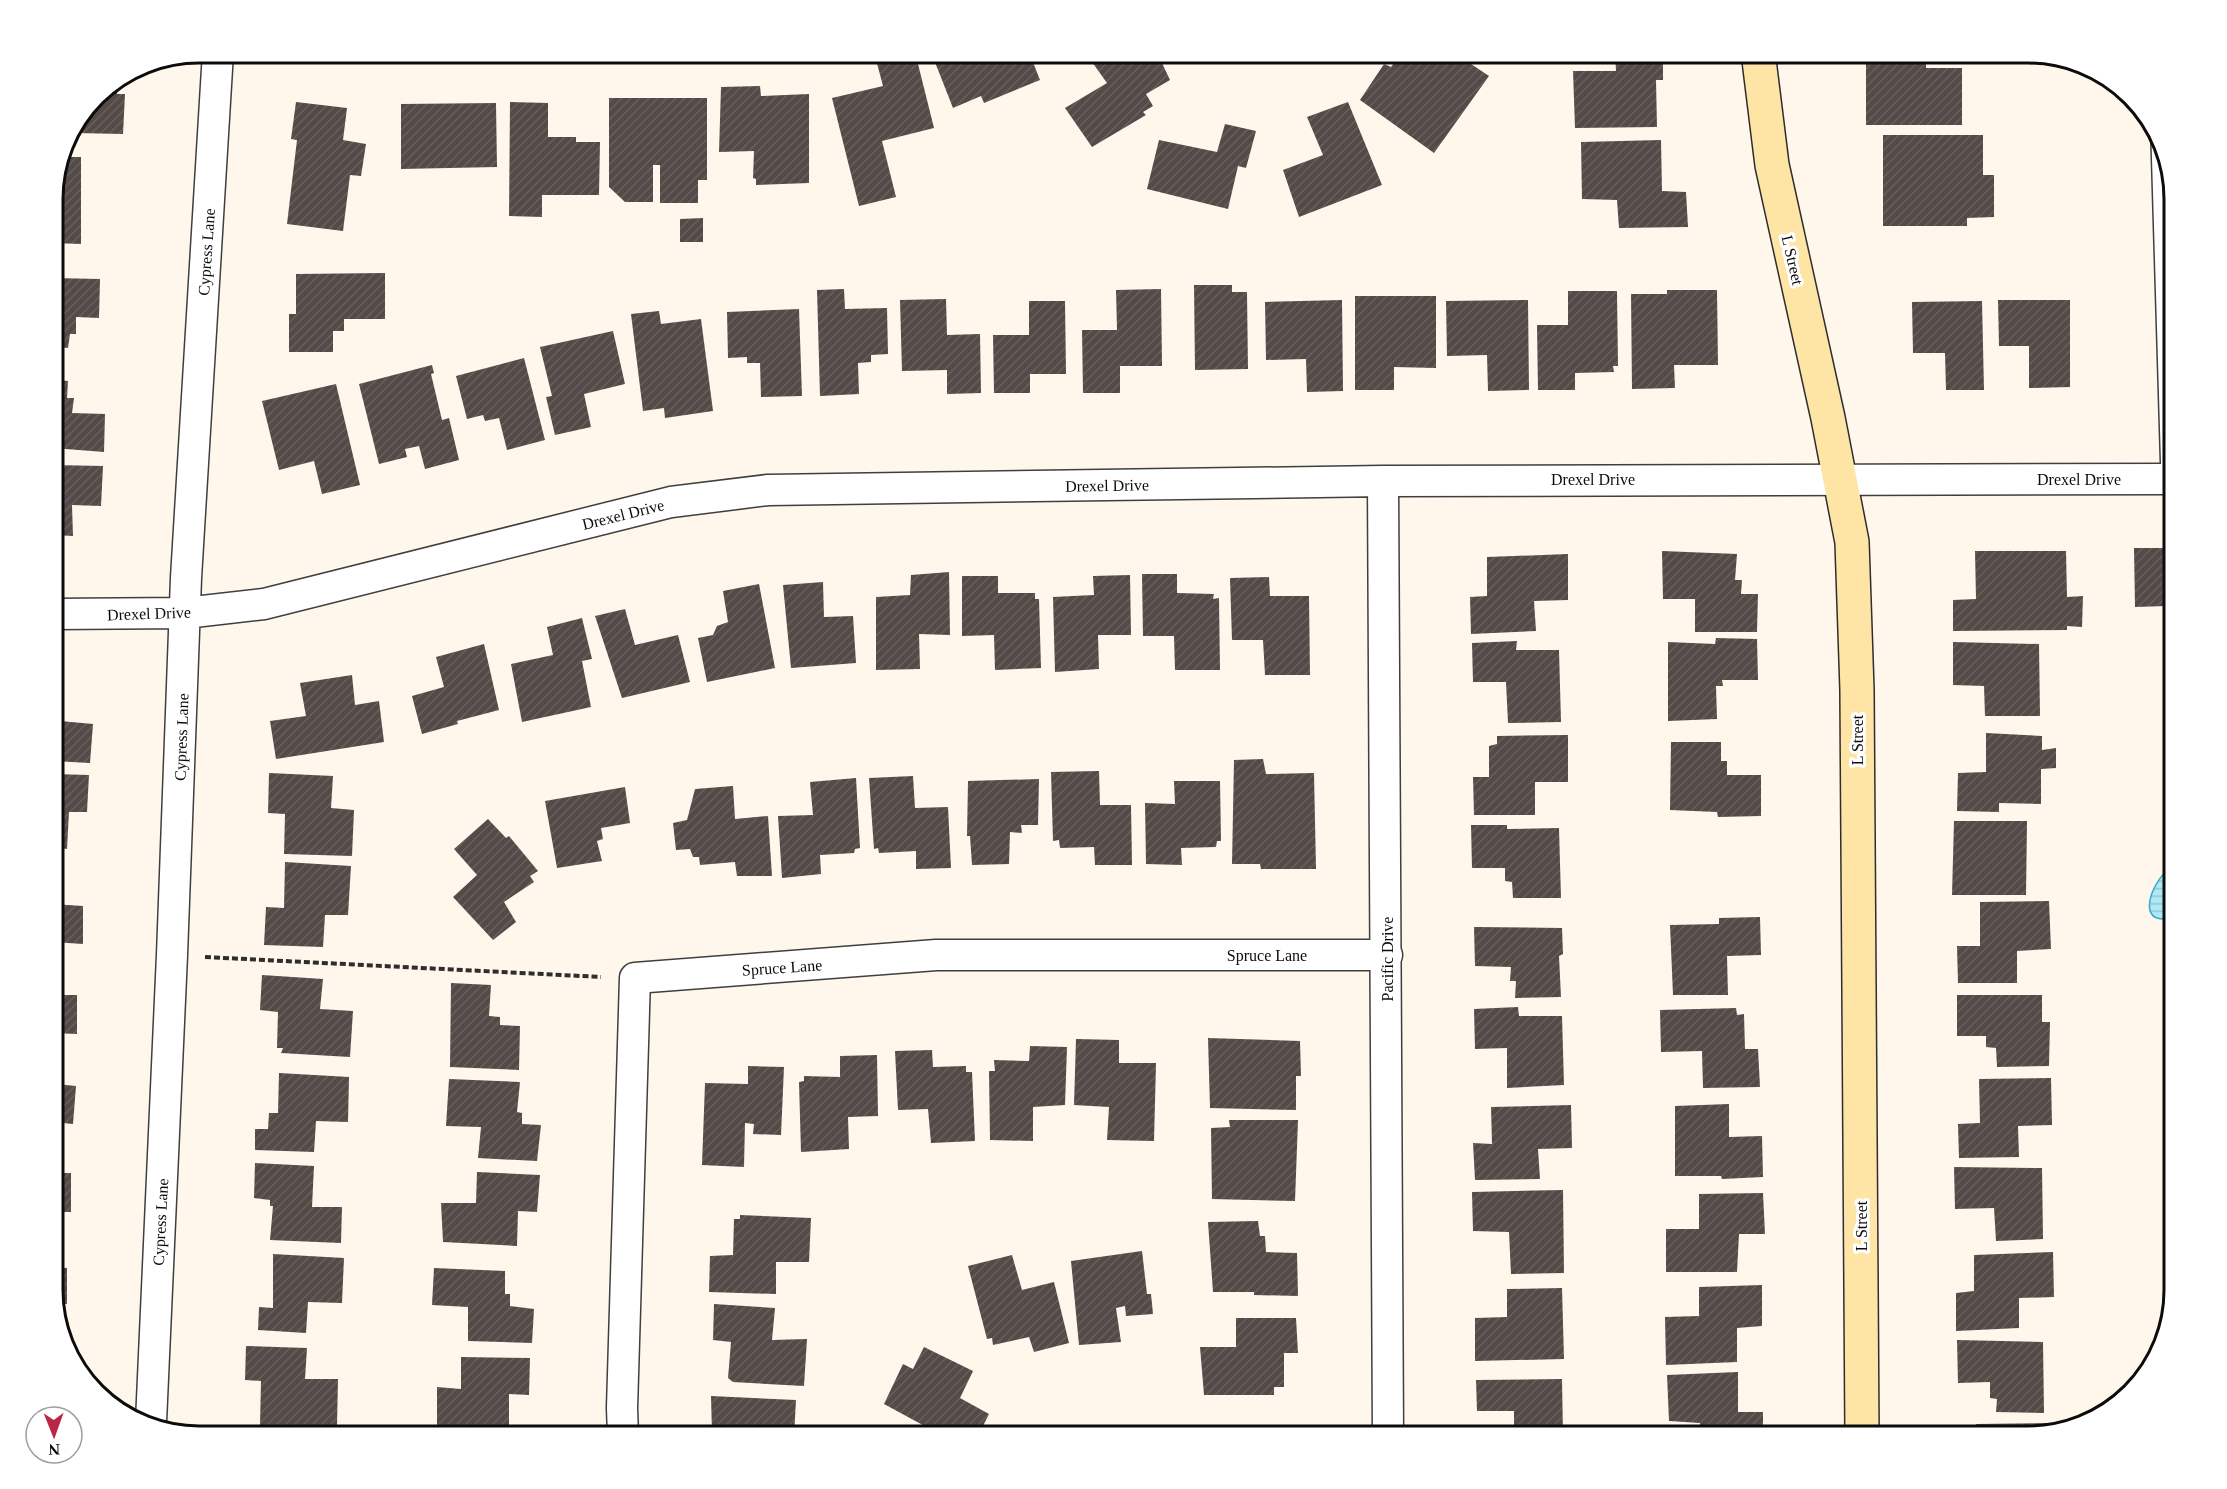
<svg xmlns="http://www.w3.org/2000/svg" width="2227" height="1489" font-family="'Times New Roman',serif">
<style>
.water{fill:url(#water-rules);stroke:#38aacb;stroke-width:1.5}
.building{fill:url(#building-hatch)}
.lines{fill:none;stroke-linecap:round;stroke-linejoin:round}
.lane-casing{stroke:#3f3f3f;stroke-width:18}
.street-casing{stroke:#3f3f3f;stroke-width:33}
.secondary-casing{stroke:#2e2e2e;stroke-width:36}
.path{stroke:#2e2e2e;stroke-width:4;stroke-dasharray:6 3;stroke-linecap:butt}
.lane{stroke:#fff;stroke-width:15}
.street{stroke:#fff;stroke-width:30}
.secondary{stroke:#fee5a6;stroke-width:33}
.labels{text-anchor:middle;stroke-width:6;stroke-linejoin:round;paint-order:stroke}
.street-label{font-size:16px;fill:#0c0c0c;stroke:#fff}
.rim{fill:none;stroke:#0c0c0c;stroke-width:3}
</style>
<defs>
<pattern id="water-rules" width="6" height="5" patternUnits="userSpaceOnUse" patternTransform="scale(1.5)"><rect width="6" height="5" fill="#b0e7f5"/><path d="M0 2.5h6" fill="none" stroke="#96c5d1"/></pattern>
<pattern id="building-hatch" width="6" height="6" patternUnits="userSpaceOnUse" patternTransform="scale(1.5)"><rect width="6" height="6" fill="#544b48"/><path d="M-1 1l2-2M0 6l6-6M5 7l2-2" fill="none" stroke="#68605e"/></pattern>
</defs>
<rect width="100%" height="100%" fill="#fff7eb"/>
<!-- water -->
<path class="water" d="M2170 868H2174V911L2171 918C2134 926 2152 881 2170 868Z"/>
<!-- building -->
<path class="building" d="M874 52H915L934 128 882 141 896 197 859 206 832 98 883 86Z
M931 52H1029L1040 80 984 103 981 96 953 108Z
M1090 52H1169L1170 55 1161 61 1170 80 1146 94 1153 106 1143 112 1146 115 1092 147 1065 108 1107 83 1087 55Z
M1401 52H1453L1489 76 1434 153 1360 100 1384 64 1391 67Z
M1615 52H1663V80H1656L1657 127 1575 128 1573 71H1616Z
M1866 52H1926V68H1962V125H1866Z
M118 80 117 94H125L123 134 75 133V127L96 95Z
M760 86 761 96 809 94V183L756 185V179L753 178 754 151 719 152 721 87Z
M609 98H707V180H698V203H660V165H653V202H625L609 187Z
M296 102 347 108 343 140 366 144 361 176 350 175 343 231 287 224 297 140 291 139Z
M510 102 548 103V137H576V142H600L599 195H542V217L509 216Z
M1348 102 1382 185 1299 217 1283 170 1323 155 1307 117Z
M496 103 497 167 401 169V104Z
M1225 124 1256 131 1246 168 1238 166 1228 209 1147 189 1159 140 1217 152Z
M1883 135H1983V175H1994V217L1967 218V226H1883Z
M1661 140 1662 191 1686 192 1688 227 1619 228 1617 200 1582 199 1581 142Z
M61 157H81V244L53 243V190Z
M703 218V242H680V219Z
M385 273V319H344V331H333V352H289V314H296V274Z
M53 278 100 279 99 318 76 317V334H70L68 348 53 347Z
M1194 285H1232V292H1247L1248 369 1195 370Z
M844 289 845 309 887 308 888 354 871 355V362L858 363 859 394 820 396 817 290Z
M1161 289 1162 366H1120V393H1083L1082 330H1117L1116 290Z
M1667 290H1717L1718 365H1674L1675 388 1632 389 1631 294H1667Z
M1568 291H1617L1618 366H1613L1614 372 1575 373V390H1538L1537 325H1568Z
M1355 296H1436V368L1394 367V390H1355Z
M946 299 947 335 980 334 981 393 947 394V370L902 371 900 300Z
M1342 300 1343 391 1307 392 1306 359 1266 360 1265 302Z
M1528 300 1529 390 1488 391 1487 355 1447 356 1446 301Z
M1998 300H2070V387L2029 388V346H1999Z
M1029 301H1065L1066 374H1030V393H994L993 335H1029Z
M1982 301 1984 390H1946L1945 353H1913L1912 302Z
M799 309 802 396 761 397 760 363H747V357L728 358 727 312Z
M659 311 661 324 701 319 713 411 665 418 664 408 643 411 631 314Z
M613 331 625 384 584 394 591 427 555 435 546 397 552 396 540 347Z
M524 358 545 440 507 450 499 418 485 421 483 415 467 419 456 376Z
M432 365 434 373 431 374 442 420 449 418 459 460 425 469 419 446 405 449 407 457 379 464 359 384Z
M53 380 68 381 67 398H74L72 413 105 414 104 452 53 448Z
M336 384 360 485 322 494 314 461 279 470 262 401Z
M53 465 103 466 101 506 72 505 73 536 53 535Z
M2134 548H2174V592H2167V606L2135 607Z
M1662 551 1737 554 1735 580H1742L1741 594H1758L1757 632H1695V599H1663Z
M1975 551H2066L2067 597 2083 596 2082 627 2067 626V630L1953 631V600L1976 599Z
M1568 554V600L1534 601 1536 631 1471 634 1470 597 1487 596V557Z
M949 572 950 635 919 634 920 669 876 670V597L910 595 911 575Z
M1142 574H1177V593L1214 594 1213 599 1219 598 1220 670H1175L1174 636H1143Z
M1130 575 1131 635H1098L1099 669 1055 672 1053 597 1094 595 1093 576Z
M962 576H998V593H1035V599H1039L1041 668 995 670 994 635 962 636Z
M1269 577 1270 596H1309L1310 675H1265L1263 640H1232L1230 578Z
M823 582 824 617 853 616 856 663 791 668 783 585Z
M759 584 775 668 707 682 698 638 713 635 717 626 728 622 723 591Z
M625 609 635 645 678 635 690 682 622 698 595 616Z
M582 618 592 659 582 661 591 707 522 722 511 664 553 655 547 627Z
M1716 638 1757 639 1758 680H1722L1723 686H1716L1717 719 1668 721V642L1715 644Z
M1517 641 1516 650H1559L1561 722 1508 723 1506 682H1473L1472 643Z
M1953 642 2039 644 2040 716H1985L1984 686 1953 685Z
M484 644 499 710 457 721 458 724 422 734 412 696 444 687 436 657Z
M352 675 355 705 379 701 384 742 276 759 270 721 306 716 300 683Z
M53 690H61L60 721 93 724 90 763 53 761Z
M1986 733 2042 736V750L2056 748V768L2041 769V804L1999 803V812L1957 811 1958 773 1986 772Z
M1568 735V782H1535V815H1474L1473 777H1489V746L1497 744V736Z
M1671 742H1721V761H1727V775H1761V816L1718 817 1717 812 1670 810Z
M1263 759 1266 774 1314 773 1316 869H1261L1260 864H1232L1234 760Z
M1099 771 1100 805H1131L1132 865H1095L1094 847 1060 848 1059 840 1053 841 1051 772Z
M2168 771H2174V853H2169Z
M269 773 333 776 331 808 354 810 352 856 284 854 285 814 268 813Z
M53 774 89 775 87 812H69L67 849 61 848 60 852H53Z
M913 776 915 808 948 807 951 868 916 869V851L879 853 878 848 874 849 869 778Z
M856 778 860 848 855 849 854 853 820 855 821 874 782 878 778 816 813 815 810 782Z
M1039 779 1038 825H1021L1022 833 1010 832 1009 864 972 865 970 836H967L968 781Z
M1174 781H1220L1221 841H1217L1216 847 1181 848 1182 865 1146 864 1145 803 1175 804Z
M733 786 735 819 768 816 772 876H737L735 862 700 865 699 857H693L690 849 676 850 673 823 687 820 695 789Z
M625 787 630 823 601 828 603 839 597 841 602 861 557 868 545 801Z
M488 819 506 838 509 836 538 871 530 876 534 882 504 902 516 922 493 940 453 897 477 875 454 849Z
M1954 821H2027L2026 895H1952Z
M1471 825H1507V829L1559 828 1561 898H1513L1512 882 1505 881V868H1472Z
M285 862 351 866 348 915H325L323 947 264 945 266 907 284 908Z
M2049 901 2051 949 2017 951V983H1958L1957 946H1980V902Z
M53 904 83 906V944L53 942Z
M1760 917 1761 955 1727 956 1728 995H1673L1670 925 1719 924V918Z
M1474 927 1562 928 1563 954 1559 956 1561 997 1515 998 1516 981H1510L1511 967 1475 966Z
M53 953H58V960H63L62 995H77V1034L53 1033Z
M262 975 323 979 320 1009 353 1011 350 1057 281 1053 283 1048H277L278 1012 260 1010Z
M451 983 491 985 489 1016 500 1017V1025L520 1026 519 1070 450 1067Z
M1957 995H2042V1022H2050L2049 1066 1997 1067 1996 1048 1986 1047V1036H1957Z
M1518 1007 1519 1016H1562L1564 1085 1507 1088V1048L1475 1049 1474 1009Z
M1736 1008 1737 1015 1744 1014 1745 1049H1758L1760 1087 1703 1088 1702 1051 1661 1052 1660 1010Z
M1208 1038 1300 1041 1301 1076H1296V1110L1210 1108Z
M1076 1039 1119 1040V1063H1156L1154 1141 1107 1140 1109 1107 1074 1105Z
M53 1044H56V1084L76 1086 73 1124 53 1122Z
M1030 1046 1067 1047 1065 1105 1033 1107V1141L990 1140 989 1071H995L994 1060 1029 1061Z
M932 1050 933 1067 966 1066V1072H972L975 1141 931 1143 928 1109 898 1110 895 1051Z
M877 1055 878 1116 848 1117 849 1149 801 1152 799 1082 804 1081V1076L840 1077V1056Z
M748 1066 784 1067 781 1135 753 1134 754 1124 745 1123 744 1167 702 1165 705 1083 748 1084Z
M279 1073 349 1077 348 1122 316 1121 314 1152 255 1150V1129H268L269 1113H278Z
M2051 1078 2052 1125 2018 1126 2019 1157 1959 1158 1958 1124 1980 1123 1979 1079Z
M449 1079 520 1082 517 1112 522 1113V1124L541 1125 537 1161 478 1158 481 1127 446 1126Z
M1729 1104V1137L1762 1136 1763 1177 1722 1179 1721 1176H1675V1106Z
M1571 1105 1572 1148 1538 1149 1540 1179 1475 1180 1473 1143 1492 1144 1491 1107Z
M1229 1120H1298L1295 1201 1212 1199 1211 1128 1230 1127Z
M255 1163 314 1166 312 1207H342L341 1243 270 1240 273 1206H270V1200L254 1198Z
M1954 1167 2042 1168 2043 1239 1996 1241 1994 1208 1955 1209Z
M477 1172 540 1175 537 1212 518 1211 517 1246 443 1242 441 1203H476Z
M53 1173H71V1212H53Z
M1563 1190 1564 1273 1511 1274 1509 1232 1473 1231 1472 1192Z
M1763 1193 1765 1234H1739L1737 1272H1666V1229H1699V1194Z
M740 1215 811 1218 809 1262H776V1294L709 1292 710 1256 733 1255 734 1219H740Z
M1258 1221 1260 1236H1265L1266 1252 1297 1253 1298 1296 1254 1295V1292H1213L1208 1222Z
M1142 1251 1147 1294H1151L1153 1314 1126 1316 1125 1306 1116 1308 1121 1342 1079 1345 1071 1261Z
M2053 1252 2054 1297 2019 1298V1328L1956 1331V1293L1974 1291V1255Z
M273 1254 344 1258 342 1303 308 1302 306 1333 258 1330 259 1307 273 1308Z
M1012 1255 1022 1290 1054 1282 1069 1343 1034 1352 1029 1337 993 1345 992 1338 987 1339 968 1266Z
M2170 1261H2174V1290L2170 1304Z
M53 1267 67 1268V1304H54Z
M434 1268 505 1271V1294H510V1306L534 1309 532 1343 468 1341V1307L432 1305Z
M1762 1285V1326L1737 1328V1362L1666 1365 1665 1317 1699 1316V1287Z
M1562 1288 1564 1359 1475 1361V1318L1507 1317V1289Z
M714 1304 775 1308 772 1340 807 1339 804 1386 733 1382 728 1378 731 1342 713 1340Z
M58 1316 66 1317 65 1339Z
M1236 1318H1296L1298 1353H1284V1387H1274V1395H1204L1200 1347H1236Z
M1957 1340 2043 1342 2044 1413 1996 1412 1997 1399 1990 1398V1382L1958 1383Z
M246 1346 307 1348 305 1379H338L337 1426 260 1425 261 1381 245 1380Z
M924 1347 973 1371 960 1398 989 1414 978 1436H943L884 1404 903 1364 913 1369Z
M461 1357 530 1358 529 1395 509 1394V1430L504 1429V1434L437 1433V1387L461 1389Z
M1738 1372V1412H1763V1436H1700V1423L1669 1421 1667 1375Z
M1562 1379 1563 1436H1514V1411H1477L1476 1380Z
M711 1396 796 1400 794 1436H744V1435L712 1433Z
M2055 1423V1430L2028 1436H1976V1424Z"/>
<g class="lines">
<defs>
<path id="lane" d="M2159 141 2169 479"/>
<path id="street" d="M1383 481 1388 1436
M53 614 185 613 264 604 671 502 768 490 1383 481 2174 479
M151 1422 172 955 186 578 218 52
M623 1436 622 1408 635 978 936 955H1387"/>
<path id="secondary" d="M1758 52 1772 165 1828 418 1852 542 1857 690 1862 1436"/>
</defs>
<!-- lane casing -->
<use href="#lane" class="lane-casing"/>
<!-- street casing -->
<use href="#street" class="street-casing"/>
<!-- secondary casing -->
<use href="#secondary" class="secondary-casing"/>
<!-- path -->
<path class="path" d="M205 957 601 977"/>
<!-- lane -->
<use href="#lane" class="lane"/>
<!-- street -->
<use href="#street" class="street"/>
<!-- secondary -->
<use href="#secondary" class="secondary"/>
</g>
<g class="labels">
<!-- street labels -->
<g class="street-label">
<text transform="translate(206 252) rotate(-86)" y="6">Cypress Lane</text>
<text transform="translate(1793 260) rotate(77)" y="6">L Street</text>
<text x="1593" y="485">Drexel Drive</text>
<text x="2079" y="485">Drexel Drive</text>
<text transform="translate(1107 485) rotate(-1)" y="6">Drexel Drive</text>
<text transform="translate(623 514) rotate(-14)" y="6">Drexel Drive</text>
<text transform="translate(149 613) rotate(-2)" y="6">Drexel Drive</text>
<text transform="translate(181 737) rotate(-88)" y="6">Cypress Lane</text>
<text transform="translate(1857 740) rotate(-90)" y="6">L Street</text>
<text x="1267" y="961">Spruce Lane</text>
<text transform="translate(1387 959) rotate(-90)" y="6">Pacific Drive</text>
<text transform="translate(782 967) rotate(-4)" y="6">Spruce Lane</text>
<text transform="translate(160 1222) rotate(-87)" y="6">Cypress Lane</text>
<text transform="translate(1861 1226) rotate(-90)" y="6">L Street</text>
</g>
</g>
<!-- crop -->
<path d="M0 0H2227V1489H0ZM199 63H2028A136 136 0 0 1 2164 199V1290A136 136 0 0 1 2028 1426H199A136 136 0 0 1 63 1290V199A136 136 0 0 1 199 63Z" fill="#fff" fill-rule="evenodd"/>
<path class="rim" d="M199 63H2028A136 136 0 0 1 2164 199V1290A136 136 0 0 1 2028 1426H199A136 136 0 0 1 63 1290V199A136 136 0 0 1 199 63Z"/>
<!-- north arrow -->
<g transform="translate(54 1435) rotate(179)"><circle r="28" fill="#ffffff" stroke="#9e9e9e" stroke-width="1.5"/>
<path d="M0-4.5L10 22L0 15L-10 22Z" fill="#b92646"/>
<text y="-9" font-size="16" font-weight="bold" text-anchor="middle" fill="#0c0c0c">N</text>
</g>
</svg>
